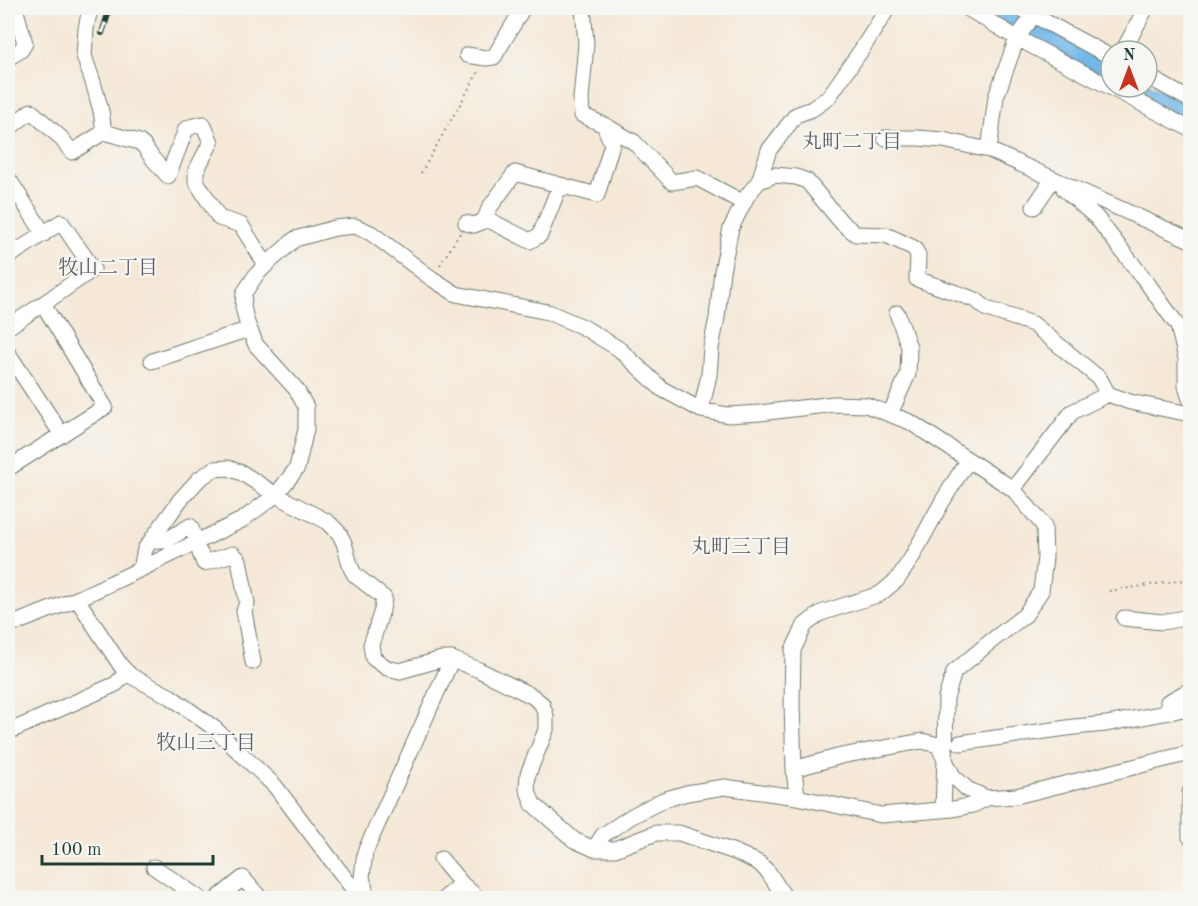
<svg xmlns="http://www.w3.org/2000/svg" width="1198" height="906" font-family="'Old Standard TT','Noto Serif JP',serif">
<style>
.water{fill:#72b7e8;stroke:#487a8e;stroke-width:1.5}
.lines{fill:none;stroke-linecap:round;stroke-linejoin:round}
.minor-casing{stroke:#6a796d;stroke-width:17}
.path{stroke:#6a796d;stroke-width:2;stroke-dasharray:1.5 4.5;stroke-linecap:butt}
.minor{stroke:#fff;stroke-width:15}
.rail-casing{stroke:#1f3d34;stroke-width:6}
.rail{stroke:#f6f6f2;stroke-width:4;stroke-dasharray:11;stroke-linecap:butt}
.labels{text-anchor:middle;stroke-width:4.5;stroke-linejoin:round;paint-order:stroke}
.neighbourhood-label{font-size:20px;fill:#5c5c64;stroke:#f6f6f2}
</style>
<rect width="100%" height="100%" fill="#f6f6f2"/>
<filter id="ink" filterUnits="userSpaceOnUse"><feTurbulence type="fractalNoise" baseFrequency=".0167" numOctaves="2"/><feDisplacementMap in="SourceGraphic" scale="12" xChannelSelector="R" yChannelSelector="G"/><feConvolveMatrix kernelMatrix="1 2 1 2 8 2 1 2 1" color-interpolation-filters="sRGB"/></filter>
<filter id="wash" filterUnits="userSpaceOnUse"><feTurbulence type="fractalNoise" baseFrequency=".008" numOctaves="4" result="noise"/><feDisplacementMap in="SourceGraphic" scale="24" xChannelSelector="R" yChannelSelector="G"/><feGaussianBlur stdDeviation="1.35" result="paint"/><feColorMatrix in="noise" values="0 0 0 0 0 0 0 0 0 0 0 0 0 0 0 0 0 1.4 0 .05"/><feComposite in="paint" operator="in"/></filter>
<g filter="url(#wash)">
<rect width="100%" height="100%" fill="#f5e8d7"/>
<!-- water -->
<path class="water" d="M979 8H1009L1111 64V81L1057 52Z
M1147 84 1190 106V123L1123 87H1147Z"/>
</g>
<g filter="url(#ink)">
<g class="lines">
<defs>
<path id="minor" d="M90 8 86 29 84 56 93 82 101 111 104 132
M583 8 586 44 581 99 582 115 604 125 634 142 672 182 697 178 744 203
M967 8 1017 38 1190 129
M1020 8 1111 57
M1123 51 1146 8
M467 55 486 58 494 57 523 8
M8 58 21 50 25 43 15 8
M1147 76 1190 100
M8 129 31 111 60 137 72 152 104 132 139 142 144 146 153 159 168 176 186 129 193 126 203 124 211 142 196 171V181L219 218 241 225 266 265
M885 138H918L943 140 989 150 1190 240
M989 150 996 97 1017 38 1039 8
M8 178 44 234
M759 181 775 175 796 177 807 181 842 223 856 234 886 235 914 248 918 255 917 279 976 300 987 309 1033 324 1099 378 1108 394
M1064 189 1096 217 1148 284 1178 326 1186 358V386L1190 399
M1034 207 1053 179
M485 218 530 241 540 235 560 185
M466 223 474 225 484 221 490 207 515 173 597 195 612 144 604 125
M8 257 61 222 93 269 43 304 105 407 12 466 8 459
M8 327 43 304
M8 353 62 435
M152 361 249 329
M701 410 709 375 711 348 717 318 722 271 731 228 747 196 759 181 769 150 796 115 812 109 828 98 862 49 888 8
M890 414 908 374 909 347 897 313
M1013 489 1072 412 1108 394 1130 402 1190 414
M151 541H165L190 526 193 533
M200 553 204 563 233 554 239 560 247 603 244 611 253 662
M141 569 145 549 180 500 199 479 214 469 228 468 242 473 276 495 328 522 339 533 344 543 351 568 355 575 384 598 382 610 371 645 373 658 387 668 400 671 442 659H452L479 670 532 696 542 704 546 716V730L528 774 527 788 533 804 574 840 594 849H615L656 833H679L735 852 759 863 769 873 785 898
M77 599 121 666 131 676 171 697 214 728 275 786 360 898
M1124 618 1162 622 1190 617
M8 624 18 622 77 599 141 569 242 520 276 495 297 468 306 429V407L296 389 256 345 247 323 243 307 244 293 256 275 266 265 295 239 335 228 355 226 371 233 431 278 456 294 548 312 583 327 619 349 662 389 701 410 728 415 760 413 834 404 866 405 910 422 1013 489 1044 526 1045 558 1041 591 1025 615 990 642 954 672 946 698 945 760 953 776 967 789 987 798 1016 796 1190 753
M1190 690 1168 702 1170 712 1190 707
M8 732 116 684 127 672
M960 743 1074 727 1106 724 1170 712
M794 769 841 756 922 741 938 745 945 760 943 809
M1190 792V837
M797 797 794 769 792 704 793 650 805 625 821 613 880 594 897 580 911 559 942 502 968 460
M594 849 603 835 632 816 663 800 687 793 724 787 797 797 881 815 953 809 973 805 987 798
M441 859 461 883 445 898
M154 867 199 898
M461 883 478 898
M218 898 243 878 260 898
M367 898 362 877 365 852 452 659"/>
</defs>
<!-- minor casing -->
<use href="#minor" class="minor-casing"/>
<!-- path -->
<path class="path" d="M421 173 480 69
M440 265 460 233
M1109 591 1190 579"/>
<!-- minor -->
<use href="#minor" class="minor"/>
<defs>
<path id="rail" d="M102 33 110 8"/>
</defs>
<!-- rail casing -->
<use href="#rail" class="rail-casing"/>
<!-- rail -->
<use href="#rail" class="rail"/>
</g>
</g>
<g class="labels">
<!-- neighbourhood labels -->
<g class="neighbourhood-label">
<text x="852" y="148">丸町二丁目</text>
<text x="108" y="274">牧山二丁目</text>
<text x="741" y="553">丸町三丁目</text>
<text x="206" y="749">牧山三丁目</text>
</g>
</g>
<!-- margin -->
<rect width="1198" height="906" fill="none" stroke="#f6f6f2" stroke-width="30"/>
<!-- north arrow -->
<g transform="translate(1129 69)"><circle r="28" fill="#f6f6f2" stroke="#a0aca6" stroke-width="1.5"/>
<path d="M0-4.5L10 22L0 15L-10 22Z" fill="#c8321e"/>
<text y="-9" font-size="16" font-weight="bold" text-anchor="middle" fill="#1f3d34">N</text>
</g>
<!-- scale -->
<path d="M42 855v9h171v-9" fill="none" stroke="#1f3d34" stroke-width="3"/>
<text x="51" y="855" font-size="18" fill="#1f3d34" stroke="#f6f6f2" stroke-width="4.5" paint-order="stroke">100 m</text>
</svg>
